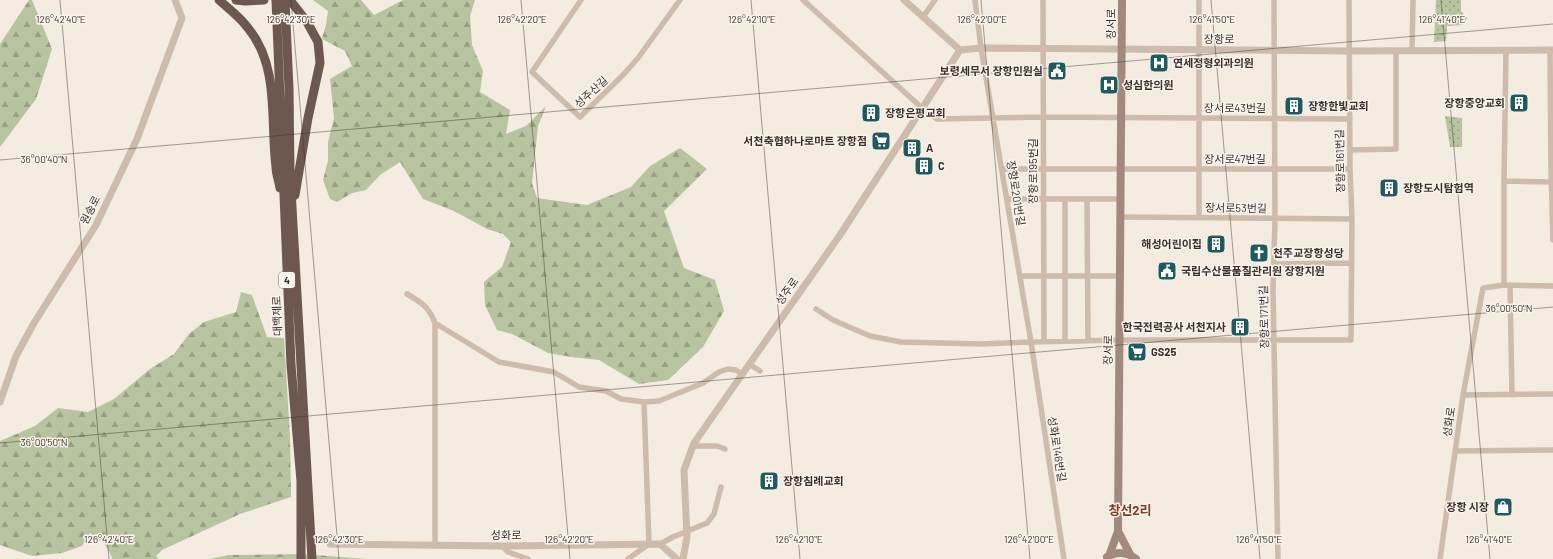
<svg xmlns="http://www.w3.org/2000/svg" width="1553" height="559" font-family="Barlow,'Noto Sans KR',sans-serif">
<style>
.forest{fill:url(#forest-firs)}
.park{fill:url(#park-dots)}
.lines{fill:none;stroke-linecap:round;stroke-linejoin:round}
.minor{stroke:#cdbbac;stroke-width:5.5}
.tertiary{stroke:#cdbbac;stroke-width:7}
.secondary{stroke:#a18a7d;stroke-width:8}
.trunk{stroke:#6c584f;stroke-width:9}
.ticks{fill:none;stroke:#3b302b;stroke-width:1;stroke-opacity:0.45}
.labels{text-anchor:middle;stroke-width:3;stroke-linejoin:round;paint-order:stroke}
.shield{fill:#fbf5ee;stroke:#756b66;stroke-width:1}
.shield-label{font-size:10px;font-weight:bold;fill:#3b302b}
.street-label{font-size:11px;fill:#3b302b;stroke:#fbf5ee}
.poi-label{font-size:11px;font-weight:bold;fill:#3b302b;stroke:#fbf5ee;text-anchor:start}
.quarter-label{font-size:13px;font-weight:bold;fill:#8c3b22;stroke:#fbf5ee}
.ticks-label{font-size:10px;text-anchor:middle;fill:#3b302b;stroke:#fbf5ee;stroke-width:3;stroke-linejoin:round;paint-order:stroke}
</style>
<defs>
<pattern id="forest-firs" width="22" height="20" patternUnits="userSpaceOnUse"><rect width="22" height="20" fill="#b8c4a0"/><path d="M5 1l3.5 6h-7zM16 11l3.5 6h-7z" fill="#97a083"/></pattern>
<pattern id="park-dots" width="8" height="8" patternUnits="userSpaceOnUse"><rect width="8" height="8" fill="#b8c4a0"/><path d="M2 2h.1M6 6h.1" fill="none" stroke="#97a083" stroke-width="1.8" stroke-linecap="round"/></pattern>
</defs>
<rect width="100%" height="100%" fill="#f4ebe1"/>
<!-- forest -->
<path class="forest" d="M29 0H32L52 49 36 99 0 147V44Z
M313 0H361L374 15 403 0H475L470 16 472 45 483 71 480 92 510 110 506 134 526 126 546 106 538 126 532 183 537 198 587 205 631 187 650 166 680 148 707 169 664 211 684 268 715 280 724 311 703 347 668 380 639 384 599 360 571 357 548 353 512 334 497 330 485 305 484 282 502 267 511 242 503 234 487 229 454 211 423 199 400 162 380 175 366 190 352 193 337 202 330 199 323 180 328 161V142L334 118 330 79 352 66 345 51 322 39 326 25 328 11Z
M241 292 252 295 267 337 284 338 290 437 291 497 240 514 162 550 156 556 159 559H111L112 557 104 543 90 533 82 546 62 553 32 556 0 545V441L35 426 58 408 88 412 114 399 150 369 174 354 189 334 204 322 236 312Z
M301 554 367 559H210L229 555Z"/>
<!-- park -->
<path class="park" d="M1436 0H1461V11L1467 18 1463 25 1447 26 1446 41 1434 42Z
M1445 116 1462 118V147H1450Z"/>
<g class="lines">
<!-- minor -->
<path class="minor" d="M581 0 532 72 580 117 623 75 638 58 680 0
M803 0 922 108 937 119 1043 117 1350 119
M975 0 981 48 1031 342 1064 559
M1043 0 1044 341
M1199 0V217
M1274 0 1275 219 1273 289 1278 559
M923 17 935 0
M1550 50 1551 171 1553 240
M1412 51 1413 0
M1350 150 1396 149V51
M1002 169H1350
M1504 181 1552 182
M1007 199H1120
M1065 199V341
M1087 199 1088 340
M1120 217 1352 219
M1274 264 1352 263
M1020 276H1120
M1504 285V181L1506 50
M1510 285 1512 395
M407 294C421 302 429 307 435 323L499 362 554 372 579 387 606 391 621 399 644 402 659 401 703 383 719 372 728 369 736 370 742 374
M816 309 833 320 870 336 901 342 981 344 1031 342 1119 340H1351L1352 219 1350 169 1349 0
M749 364 760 371
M1463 395 1553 394
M693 446H717L725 449
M1456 451 1553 450
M660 544 673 537 707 523 714 514 721 487
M435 545V323
M502 546 508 552 528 559
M628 559 649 544 644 402
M1440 559 1463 395 1483 288 1504 285 1553 286"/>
<!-- tertiary -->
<path class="tertiary" d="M904 0 960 50 981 48 1350 51 1553 50
M0 402 16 356 34 323 96 225 137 139 182 18 175 0
M330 544 502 546 660 544 677 559
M683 559 687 537 684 470 694 443 840 235 960 50"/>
<!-- secondary -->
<path class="secondary" d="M1118 531 1122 0
M1109 556 1118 531 1131 556
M1107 557C1117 551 1127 552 1136 559"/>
<!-- trunk -->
<path class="trunk" d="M219 0C229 9 240 17 248 28 280 67 270 120 276 167 276 174 279 181 280 188
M236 0 245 1 264 0
M276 0 291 365 301 481V559
M285 0 289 89 290 172 312 559
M290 0 307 22 318 42 320 63 308 118 295 195"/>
</g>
<!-- ticks -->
<path class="ticks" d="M60 0 109 559M291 0 339 559M521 0 570 559M751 0 800 559M981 0 1030 559M1211 0 1260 559M1441 0 1490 559M0 160 1553 24M0 443 1553 307"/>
<!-- icons -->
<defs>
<symbol id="hospital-square" viewBox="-11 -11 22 22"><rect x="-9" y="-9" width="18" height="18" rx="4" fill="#1f5a5e" stroke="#fbf5ee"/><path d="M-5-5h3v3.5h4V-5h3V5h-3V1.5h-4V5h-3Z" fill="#fff"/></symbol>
<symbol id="civic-square" viewBox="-11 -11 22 22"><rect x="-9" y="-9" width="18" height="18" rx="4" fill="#1f5a5e" stroke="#fbf5ee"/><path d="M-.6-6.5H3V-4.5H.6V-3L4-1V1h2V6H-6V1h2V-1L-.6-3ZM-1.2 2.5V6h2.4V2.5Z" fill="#fff"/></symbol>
<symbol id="building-square" viewBox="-11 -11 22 22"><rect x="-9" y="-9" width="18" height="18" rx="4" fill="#1f5a5e" stroke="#fbf5ee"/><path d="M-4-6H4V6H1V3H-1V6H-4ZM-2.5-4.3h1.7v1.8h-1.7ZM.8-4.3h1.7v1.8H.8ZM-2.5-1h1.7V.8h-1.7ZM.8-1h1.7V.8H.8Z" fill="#fff"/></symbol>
<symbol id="supermarket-square" viewBox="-11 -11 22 22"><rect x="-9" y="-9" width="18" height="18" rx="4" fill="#1f5a5e" stroke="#fbf5ee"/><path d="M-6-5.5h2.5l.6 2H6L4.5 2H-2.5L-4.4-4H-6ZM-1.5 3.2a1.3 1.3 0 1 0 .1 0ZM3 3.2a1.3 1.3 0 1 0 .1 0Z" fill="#fff"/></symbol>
<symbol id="church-square" viewBox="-11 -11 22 22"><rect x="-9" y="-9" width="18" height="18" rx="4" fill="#1f5a5e" stroke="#fbf5ee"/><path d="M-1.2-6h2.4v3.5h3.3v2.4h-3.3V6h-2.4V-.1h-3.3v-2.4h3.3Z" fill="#fff"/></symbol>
<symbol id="shop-square" viewBox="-11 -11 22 22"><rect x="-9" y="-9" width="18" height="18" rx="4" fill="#1f5a5e" stroke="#fbf5ee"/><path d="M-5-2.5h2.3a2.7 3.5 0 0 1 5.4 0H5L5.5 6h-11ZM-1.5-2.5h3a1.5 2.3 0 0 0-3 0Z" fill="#fff"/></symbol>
</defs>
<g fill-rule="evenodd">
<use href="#hospital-square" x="1148" y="52" width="22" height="22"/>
<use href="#civic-square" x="1046" y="60" width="22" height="22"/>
<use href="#hospital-square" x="1098" y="74" width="22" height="22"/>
<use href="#building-square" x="1508" y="92" width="22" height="22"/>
<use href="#building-square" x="1283" y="95" width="22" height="22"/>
<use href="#building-square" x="860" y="102" width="22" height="22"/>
<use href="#supermarket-square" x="870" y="130" width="22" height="22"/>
<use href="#building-square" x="901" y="137" width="22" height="22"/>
<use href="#building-square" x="913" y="155" width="22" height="22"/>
<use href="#building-square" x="1378" y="177" width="22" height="22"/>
<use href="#building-square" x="1205" y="233" width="22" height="22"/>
<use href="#church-square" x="1248" y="242" width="22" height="22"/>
<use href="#civic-square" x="1156" y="260" width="22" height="22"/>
<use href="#building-square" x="1229" y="316" width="22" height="22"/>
<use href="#supermarket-square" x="1126" y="341" width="22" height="22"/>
<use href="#building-square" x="758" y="470" width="22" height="22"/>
<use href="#shop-square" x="1492" y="496" width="22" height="22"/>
</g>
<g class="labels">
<!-- shield labels -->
<rect class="shield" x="279" y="272" width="16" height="16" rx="3"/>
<g class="shield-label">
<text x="287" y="284">4</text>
</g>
<!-- street labels -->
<g class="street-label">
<text transform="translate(1111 24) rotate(-90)" y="4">장서로</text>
<text x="1219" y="43">장항로</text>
<text transform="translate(591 92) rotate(-42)" y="4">성주산길</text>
<text x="1235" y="112">장서로43번길</text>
<text x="1235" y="163">장서로47번길</text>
<text transform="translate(1340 161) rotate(-91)" y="4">장항로161번길</text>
<text transform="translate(1033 171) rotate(-90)" y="4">장항로195번길</text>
<text transform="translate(1016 193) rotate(81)" y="4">장항로201번길</text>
<text transform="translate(1236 208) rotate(1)" y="4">장서로53번길</text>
<text transform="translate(90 210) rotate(-63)" y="4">원송로</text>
<text transform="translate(787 291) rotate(-55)" y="4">성주로</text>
<text transform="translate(277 316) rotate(-92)" y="4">대백제로</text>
<text transform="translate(1264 317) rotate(-91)" y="4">장항로171번길</text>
<text transform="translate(1108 350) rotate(-89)" y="4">장서로</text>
<text transform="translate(1449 422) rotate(-82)" y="4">성화로</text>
<text transform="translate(1057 449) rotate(81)" y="4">성화로146번길</text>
<text x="506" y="539">성화로</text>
</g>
<!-- poi labels -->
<g class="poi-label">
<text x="1173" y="67">연세정형외과의원</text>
<text x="1043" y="75" text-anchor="end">보령세무서 장항민원실</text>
<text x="1123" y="89">성심한의원</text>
<text x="1505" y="107" text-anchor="end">장항중앙교회</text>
<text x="1308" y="110">장항한빛교회</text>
<text x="885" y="117">장항은평교회</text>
<text x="867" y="145" text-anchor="end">서천축협하나로마트 장항점</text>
<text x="926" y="152">A</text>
<text x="938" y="170">C</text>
<text x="1403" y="192">장항도시탐험역</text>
<text x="1202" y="248" text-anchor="end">해성어린이집</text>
<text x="1273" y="257">천주교장항성당</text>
<text x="1181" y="275">국립수산물품질관리원 장항지원</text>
<text x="1226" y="331" text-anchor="end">한국전력공사 서천지사</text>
<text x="1151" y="356">GS25</text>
<text x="783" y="485">장항침례교회</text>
<text x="1489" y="511" text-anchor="end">장항 시장</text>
</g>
<!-- quarter labels -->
<g class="quarter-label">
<text x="1130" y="515">창선2리</text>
</g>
</g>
<g class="ticks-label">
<text x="61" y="23">126°42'40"E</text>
<text x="291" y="23">126°42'30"E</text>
<text x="522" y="23">126°42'20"E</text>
<text x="752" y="23">126°42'10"E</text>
<text x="982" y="23">126°42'00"E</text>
<text x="1212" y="23">126°41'50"E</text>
<text x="1442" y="23">126°41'40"E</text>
<text x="44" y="163">36°00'40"N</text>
<text x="1509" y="312">36°00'50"N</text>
<text x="44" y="446">36°00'50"N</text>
<text x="109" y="543">126°42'40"E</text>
<text x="339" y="543">126°42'30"E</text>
<text x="569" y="543">126°42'20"E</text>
<text x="799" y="543">126°42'10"E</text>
<text x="1029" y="543">126°42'00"E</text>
<text x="1259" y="543">126°41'50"E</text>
<text x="1489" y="543">126°41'40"E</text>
</g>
</svg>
